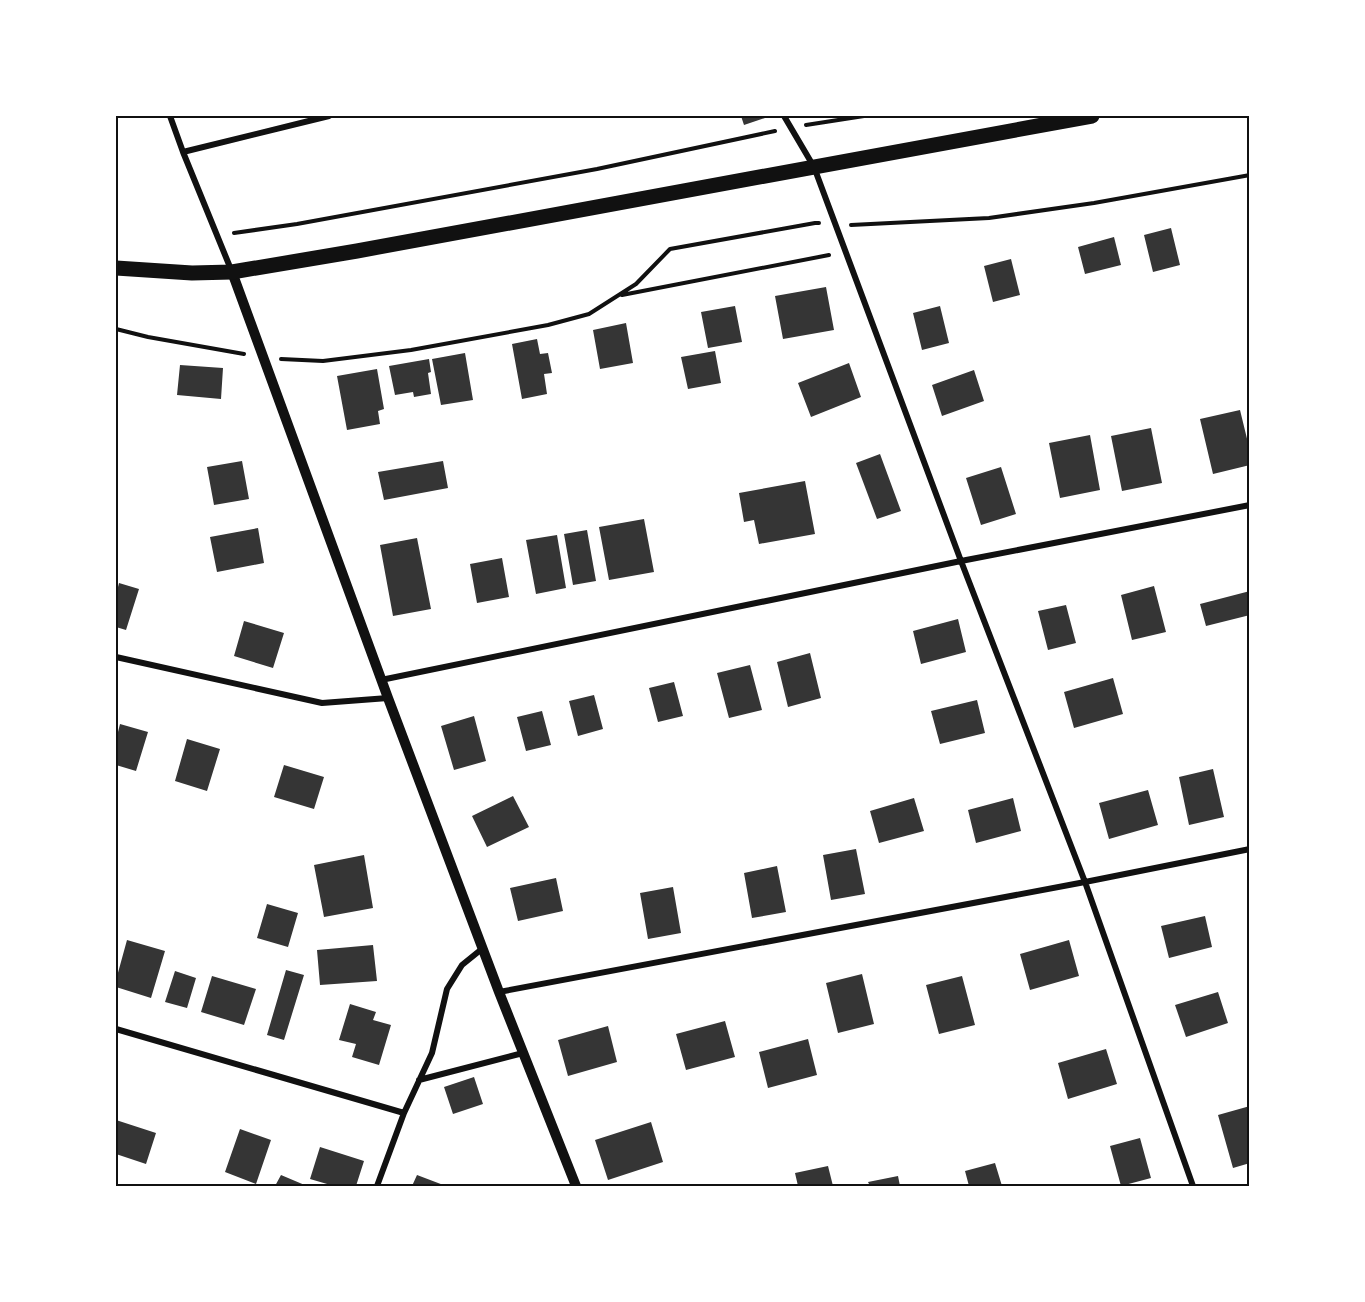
<svg xmlns="http://www.w3.org/2000/svg" width="1365" height="1302" font-family="Barlow,sans-serif">
<style>
.building{fill:#353535}
.lines{fill:none;stroke-linecap:round;stroke-linejoin:round}
.path{stroke:#111;stroke-width:4}
.minor{stroke:#111;stroke-width:6}
.tertiary{stroke:#111;stroke-width:10}
.primary{stroke:#111;stroke-width:15}
.neatline{fill:none;stroke:#111;stroke-width:2}
</style>
<rect width="100%" height="100%" fill="#fff"/>
<!-- building -->
<path class="building" d="M741 116H764L765 118 744 125Z
M1171 228 1180 265 1153 272 1144 235Z
M1114 237 1121 265 1085 274 1078 247Z
M1011 259 1020 295 993 302 984 266Z
M826 287 834 330 783 339 775 296Z
M735 306 742 342 708 348 701 312Z
M940 306 949 343 922 350 913 313Z
M626 323 633 363 600 369 593 330Z
M537 339 540 354 548 353 552 373 544 374 547 394 522 399 512 344Z
M715 351 721 383 688 389 681 357Z
M465 353 473 400 441 405 432 359Z
M429 359 431 372 428 373 431 394 414 397 413 392 395 395 389 366Z
M849 363 861 397 811 417 798 383Z
M180 365 223 368 221 399 177 395Z
M377 369 384 409 378 411 380 424 347 430 337 376Z
M974 370 984 401 942 416 932 385Z
M1240 410 1250 451V465L1213 474 1200 419Z
M1151 428 1162 483 1122 491 1111 436Z
M1090 435 1100 490 1060 498 1049 443Z
M880 454 901 511 877 519 856 463Z
M242 461 249 499 214 505 207 467Z
M443 461 448 488 384 500 378 472Z
M1001 467 1016 514 981 525 966 478Z
M805 481 815 534 759 544 754 520 744 522 739 493Z
M644 519 654 572 609 580 599 527Z
M258 528 264 563 217 572 210 537Z
M587 530 596 581 573 585 564 534Z
M557 535 566 588 536 594 526 540Z
M417 538 431 609 393 616 380 545Z
M502 558 509 597 477 603 470 564Z
M119 583 139 589 126 630 116 627V595Z
M1154 586 1166 632 1132 640 1121 595Z
M1250 591V615L1206 626 1200 604Z
M1066 605 1076 643 1048 650 1038 611Z
M958 619 966 652 921 664 913 631Z
M244 621 284 633 273 668 234 656Z
M810 653 821 698 788 707 777 662Z
M750 665 762 710 729 718 717 673Z
M1113 678 1123 714 1074 728 1064 692Z
M674 682 683 716 658 722 649 688Z
M594 695 603 729 578 736 569 701Z
M977 700 985 733 940 744 931 711Z
M542 711 551 745 526 751 517 717Z
M474 716 486 761 454 770 441 726Z
M120 724 148 732 136 771 116 765V740Z
M187 739 220 749 207 791 175 781Z
M284 765 324 777 314 809 274 797Z
M1213 769 1224 817 1189 825 1179 777Z
M1148 790 1158 825 1109 839 1099 803Z
M513 796 529 827 487 847 472 816Z
M914 798 924 831 879 843 870 811Z
M1013 798 1021 831 976 843 968 810Z
M856 849 865 894 831 900 823 855Z
M364 855 373 908 324 917 314 865Z
M777 866 786 912 752 918 744 873Z
M556 878 563 911 518 921 510 888Z
M673 887 681 933 648 939 640 893Z
M267 904 298 913 288 947 257 938Z
M1205 916 1212 947 1169 958 1161 926Z
M127 940 165 951 151 998 116 987V980Z
M1069 940 1079 976 1030 990 1020 954Z
M373 945 377 981 320 985 317 950Z
M286 970 304 975 284 1040 267 1035Z
M175 971 196 978 187 1008 165 1002Z
M862 974 874 1024 838 1033 826 983Z
M212 976 256 989 244 1025 201 1012Z
M962 976 975 1025 939 1034 926 985Z
M1218 992 1228 1023 1186 1037 1175 1005Z
M350 1004 376 1012 373 1020 391 1025 379 1065 352 1057 356 1044 339 1040Z
M725 1021 735 1057 686 1070 676 1034Z
M608 1026 617 1062 568 1076 558 1040Z
M808 1039 817 1075 768 1088 759 1052Z
M1106 1049 1117 1084 1068 1099 1058 1063Z
M474 1077 483 1104 453 1114 444 1087Z
M1250 1106V1163L1233 1168 1218 1115Z
M116 1120 156 1133 146 1164 116 1154Z
M651 1122 663 1162 608 1180 595 1140Z
M240 1129 271 1140 256 1184 225 1172Z
M1140 1138 1151 1178 1121 1186 1110 1146Z
M320 1147 364 1161 356 1186H334L310 1179Z
M995 1163 1002 1186H969L965 1171Z
M828 1166 833 1186H798L795 1173Z
M281 1175 307 1186H275Z
M417 1175 446 1186H412Z
M898 1176 900 1186H870L868 1182Z"/>
<g class="lines">
<!-- path -->
<path class="path" d="M806 125 864 116
M851 225 989 218 1094 203 1250 175
M234 233 297 224 597 169 775 131
M622 295 829 255
M116 329 148 337 244 354
M281 359 323 361 411 350 548 325 589 314 636 284 670 249 815 223H819"/>
<!-- minor -->
<path class="minor" d="M170 116 183 152 232 272
M784 116 814 167 961 561 1085 882 1193 1186
M183 152 329 116
M116 657 322 703 388 698
M381 680 961 561 1250 505
M499 992 1085 882 1250 849
M116 1029 404 1113
M419 1080 523 1053
M377 1186 404 1113 432 1053 447 989 462 965 483 948"/>
<!-- tertiary -->
<path class="tertiary" d="M232 272 388 698 499 992 576 1186"/>
<!-- primary -->
<path class="primary" d="M116 268 192 273 232 272 357 251 1092 116"/>
</g>
<!-- border -->
<rect width="1365" height="1302" fill="none" stroke="#ffffff" stroke-width="234"/>
<rect x="117" y="117" width="1131" height="1068" class="neatline"/>
</svg>
